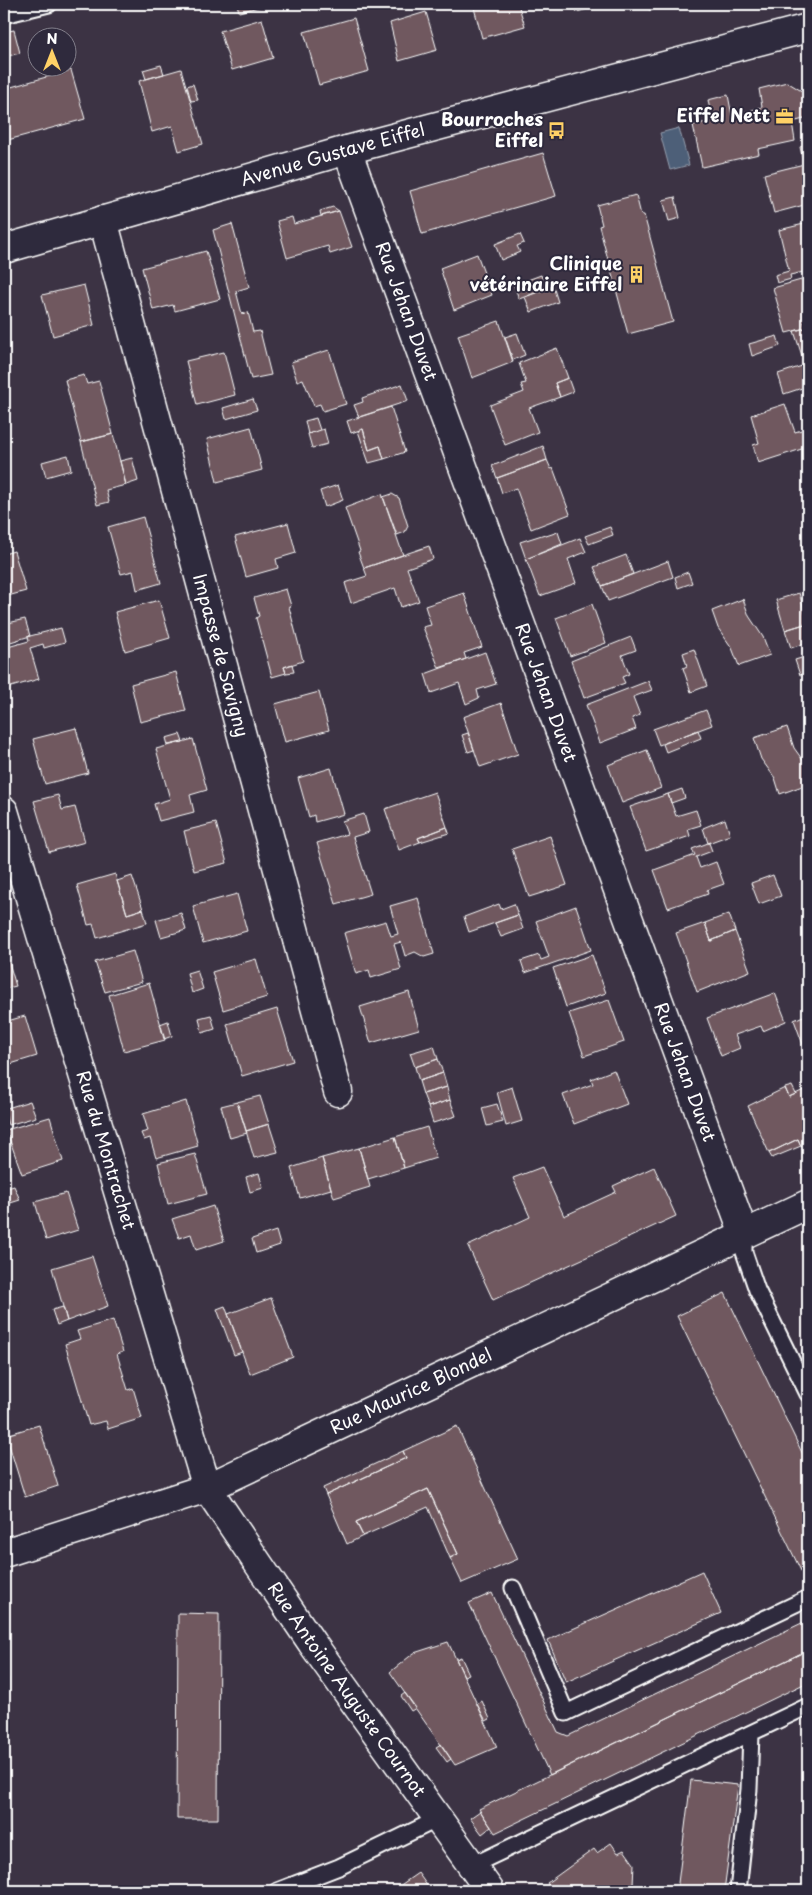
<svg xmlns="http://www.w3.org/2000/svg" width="812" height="1895" font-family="'Playpen Sans',sans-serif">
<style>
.water{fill:#4e5f78;stroke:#959fae}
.building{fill:#6f595f;stroke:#fff}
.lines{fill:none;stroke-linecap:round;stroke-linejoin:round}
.service-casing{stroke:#fff;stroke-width:19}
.minor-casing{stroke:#fff;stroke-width:31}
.secondary-casing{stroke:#fff;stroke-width:31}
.service{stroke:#2f2a3d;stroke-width:15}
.minor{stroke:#2f2a3d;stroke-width:28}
.secondary{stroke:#2f2a3d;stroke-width:28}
.labels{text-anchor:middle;stroke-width:4;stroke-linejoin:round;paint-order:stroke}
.poi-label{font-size:18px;font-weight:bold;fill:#fff;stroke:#2f2a3d;text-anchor:end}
.street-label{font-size:18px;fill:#fff;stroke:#2f2a3d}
</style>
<rect width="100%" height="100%" fill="#3c3344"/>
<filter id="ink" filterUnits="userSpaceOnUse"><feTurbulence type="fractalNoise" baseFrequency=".02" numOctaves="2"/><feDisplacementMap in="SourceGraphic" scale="10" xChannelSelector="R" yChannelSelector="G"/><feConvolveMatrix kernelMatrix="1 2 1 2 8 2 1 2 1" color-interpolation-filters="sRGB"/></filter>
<g filter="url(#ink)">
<!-- water -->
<path class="water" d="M679 128 689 165 670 170 660 133Z"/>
<!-- building -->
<path class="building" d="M237 4H266V5L239 12Z
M473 4H518L525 26 482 38Z
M574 4H606L577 12Z
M647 4H667L668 5 649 10Z
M426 12 437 50 399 61 390 23Z
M354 18 369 71 319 85 304 32Z
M262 19 273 58 232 70 220 31Z
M14 30 20 53 4 57V32Z
M161 65 164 74 146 79 143 70Z
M181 69 203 144 179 151 172 126 152 132 139 81Z
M71 70 85 119 4 141V89Z
M787 82 808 95V118L792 122 795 141 758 149 759 154 702 167 693 125 712 121 708 100 728 95 732 116 762 107 759 89Z
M193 84 198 100 191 101 187 86Z
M808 144V163L804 164 800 147Z
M543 153 556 196 422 234 410 191Z
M804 164 808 181V204L774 213 764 174Z
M636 195 641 215H644L673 322 628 334 599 226 602 225 597 205Z
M675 197 680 218 669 221 663 200Z
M333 207 339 211 321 216 320 211Z
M339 211 352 247 330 254 328 246 287 258 277 221 292 217 294 224Z
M808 223V271L790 275 791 279 777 283 775 275 789 271 779 230Z
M232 224 249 287 236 291 242 314 248 312 253 332 260 331 271 375 251 379 213 230Z
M520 234 524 243 517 246 520 252 501 260 495 244Z
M206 251 220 299 175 311 173 305 153 310 142 268Z
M477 254 492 295 454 310 440 268Z
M541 275 546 289 519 299 514 285Z
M808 278V321L804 322 806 328 786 333 773 288Z
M84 285 94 325 53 336 42 295Z
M553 286 558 302 531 312 525 297Z
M499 321 513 362 472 378 458 335Z
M808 327V386L784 394 778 374 805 365 794 331Z
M517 333 525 355 513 360 505 337Z
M777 336 780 346 752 356 749 344Z
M557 348 568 378 555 383 560 397 529 408 538 432 505 445 490 405 524 392 521 384 526 383 519 363Z
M329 350 346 404 323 411 320 404 314 406 303 379 297 381 291 362Z
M224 352 235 395 197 405 186 361Z
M84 375 87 384 99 381 113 434 81 442 65 380Z
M568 378 573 392 560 397 555 383Z
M402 384 408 401 359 417 354 405 363 402 362 398Z
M253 399 257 410 226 419 223 408Z
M785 404 795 432 808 428V447L758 463 753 445 759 443 751 415Z
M391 407 405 452 384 459 380 446 369 450 363 429 351 433 347 421Z
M316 418 320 430 308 434 305 421Z
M251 427 262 470 217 482 207 439Z
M324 429 328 444 312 448 308 434Z
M363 429 369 450 380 446 384 459 369 463 358 431Z
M113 434 126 485 106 490 109 502 97 505 81 442Z
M543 446 547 460 497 478 492 466Z
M68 455 71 470 46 477 42 462Z
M132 458 138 481 126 485 120 461Z
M547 460 551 469 553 468 570 514 531 529 516 488 502 493 497 478Z
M338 485 343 500 325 507 320 491Z
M382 494 403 555 364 568 358 552 360 551 345 508Z
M392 494 399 498 408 526 405 532 397 535 383 497Z
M4 499 9 519 4 520Z
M143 517 161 583 137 590 133 571 121 574 108 527Z
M288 523 296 553 276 559 278 568 246 577 235 537Z
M610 527 613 535 589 544 585 536Z
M558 532 562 544 526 559 520 542 545 534 546 536Z
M580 538 586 552 568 559 576 583 540 596 526 559Z
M808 543V564L807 565 801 545Z
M429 546 433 559 407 568 419 601 401 607 395 588 351 603 345 583 367 576 364 568Z
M14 551 26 591 4 597V554Z
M626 555 633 574 602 586 594 567Z
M668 561 673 577 608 601 602 586Z
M688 572 692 583 678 588 675 577Z
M286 589 291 606 289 607 303 661 284 667 286 673 272 677 256 618 259 616 254 598Z
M464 593 482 647 464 653 466 659 439 668 423 627 431 625 425 606Z
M799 593 808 623 785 630 776 600Z
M743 599 749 616 763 637 770 655 739 666 732 648 718 628 712 611Z
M159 600 170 638 125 651 115 612Z
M592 604 606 643 570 656 556 618Z
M25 619 30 636 4 644V624Z
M808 623V642L791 648 785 630Z
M61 628 65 642 44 648 43 644 30 648 39 679 4 689V648L29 641 28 637 30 636Z
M631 637 636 650 622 655 629 674 622 677 625 683 584 698 571 661Z
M694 649 707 686 691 692 683 668 687 666 683 653Z
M485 652 496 684 477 690 479 698 466 704 459 683 431 693 425 674Z
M808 656V672L800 675 795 660Z
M292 664 294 672 286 673 284 667Z
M176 672 186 711 140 722 131 684Z
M648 681 652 690 633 697 640 715 632 718 636 729 600 743 586 705Z
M319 692 329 730 285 742 275 704Z
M501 703 518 754 480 767 463 717Z
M706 710 712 725 659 745 653 729Z
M787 727 794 748 807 766 808 784 780 794 775 778 761 759 754 738Z
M76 728 88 773 45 784 33 739Z
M698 730 701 738 666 752 663 744Z
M468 733 474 750 468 752 462 735Z
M180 734 183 742 168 745 166 738Z
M193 739 207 790 190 795 194 812 159 821 154 804 170 799 156 749Z
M647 750 661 788 622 803 608 765Z
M331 768 344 814 315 822 314 815 309 817 298 778Z
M682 789 685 798 671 803 668 794Z
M435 792 447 827 418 838 420 842 399 850 385 809Z
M668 794 676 816 696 810 701 825 688 829 690 836 646 851 630 807Z
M58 795 62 810 75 807 85 842 49 852 34 801Z
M364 814 369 832 353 837 371 894 336 904 317 843 347 834 342 821Z
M725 819 730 835 708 843 703 828Z
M216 823 227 863 194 871 184 831Z
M447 827 449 833 420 842 418 838Z
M550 836 567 885 529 897 512 849Z
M708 843H709L712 851 696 857 700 868 716 862 724 884 707 890 708 894 668 908 654 870 695 855 692 849Z
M115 874 127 914 143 909 147 923 97 938 93 924 88 925 77 885Z
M773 875 781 896 759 904 751 883Z
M132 876 143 909 127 914 117 881Z
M237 894 247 931 203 943 193 906Z
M418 898 434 954 424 957 415 952 405 956 401 942 394 944 401 969 371 978 369 970 356 974 344 933 386 921 391 936 398 934 390 906Z
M499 904 501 909 514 904 518 915 469 932 464 917Z
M576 906 591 950 525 973 521 961 539 955 541 960 549 957 536 921Z
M181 913 186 930 161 937 156 920Z
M729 914 735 931 711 941 705 923Z
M518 915 523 929 501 937 495 923Z
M705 923 711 941 735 931 750 971 697 992 676 933Z
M4 946 16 986 4 989Z
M133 951 142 982 105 992 95 962Z
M592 955 606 993 566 1007 553 968Z
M256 959 267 997 223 1010 212 972Z
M197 970 203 989 192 993 187 973Z
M149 983 165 1040 124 1051 109 995Z
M409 992 419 1029 371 1043 360 1007Z
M775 993 786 1021 763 1031 761 1026 735 1035 740 1048 721 1056 707 1018Z
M609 1000 624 1042 584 1056 569 1013Z
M277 1009 293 1061 242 1076 227 1024Z
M808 1014V1049L805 1050 794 1020Z
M211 1015 215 1029 202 1033 199 1018Z
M25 1016 37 1056 4 1066V1022Z
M168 1021 172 1036 164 1039 160 1024Z
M434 1046 438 1059 415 1067 410 1053Z
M438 1059 443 1073 419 1081 415 1067Z
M614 1070 627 1104 574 1124 563 1095 593 1084 591 1079Z
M443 1073 447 1087 423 1094 419 1081Z
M792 1086 796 1094 789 1097 785 1088Z
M447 1087 450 1100 428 1107 423 1094Z
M512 1087 522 1121 506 1126 497 1092Z
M785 1088 789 1097 808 1088V1142L801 1146 798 1139 769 1153 748 1106Z
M260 1096 269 1124 246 1131 237 1102Z
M450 1100 456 1116 433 1123 428 1107Z
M30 1101 36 1117 8 1125 4 1109Z
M186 1101 198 1146 156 1158 150 1138 144 1140 141 1133 148 1131 143 1114Z
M237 1102 247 1133 230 1138 221 1106Z
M497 1104 503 1122 487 1126 482 1108Z
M50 1117 63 1161 22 1174 6 1130Z
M269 1124 278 1152 254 1158 246 1131Z
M427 1127 436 1158 404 1168 395 1137Z
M395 1137 404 1168 368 1179 359 1148Z
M798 1139 801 1146 772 1158 769 1153Z
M359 1148 370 1187 334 1198 322 1158Z
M195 1154 207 1194 168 1204 158 1163Z
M322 1158 331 1189 300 1198 291 1168Z
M542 1167 564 1216 616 1192 613 1186 654 1167 676 1216 493 1300 468 1246 530 1217 513 1178Z
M259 1173 263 1188 250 1192 246 1177Z
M14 1186 20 1200 4 1205V1189Z
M66 1193 78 1230 46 1240 35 1202Z
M213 1206 224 1241 196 1250 191 1234 179 1238 172 1219Z
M276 1231 280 1245 256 1253 252 1239Z
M92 1256 108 1306 67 1321 52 1268Z
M725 1293 808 1465V1572L803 1575 677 1316Z
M271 1298 293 1357 250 1374 228 1314Z
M225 1306 242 1352 234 1355 217 1309Z
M63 1307 67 1321 57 1325 52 1310Z
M113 1320 123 1352 117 1354 128 1390 133 1388 142 1418 108 1429 106 1421 89 1425 65 1344 80 1339 77 1331Z
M39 1425 58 1486 25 1497 6 1435Z
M457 1426 518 1559 462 1583 450 1558 458 1554 428 1489 356 1522 363 1536 347 1544 326 1495 406 1458 403 1451Z
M403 1451 406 1458 326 1495 323 1488Z
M428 1489 458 1554 450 1558 428 1507 363 1536 356 1522Z
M702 1571 721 1613 566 1682 548 1640Z
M492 1593 558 1732 568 1736 808 1620V1650L550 1775 469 1603Z
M178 1613 219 1614 218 1819H177Z
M448 1642 497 1747 455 1765 390 1672 414 1653Z
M808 1650V1682L495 1833 479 1809Z
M461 1657 469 1674 464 1676 456 1659Z
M4 1678H8L7 1885H4Z
M405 1693 416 1708 411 1711 401 1696Z
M482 1701 490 1719 486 1721 477 1704Z
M441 1744 451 1759 447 1762 436 1747Z
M691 1780 738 1785 724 1891H677Z
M480 1811 491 1827 482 1834 470 1818Z
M611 1843 618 1853 624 1850 634 1864 633 1885 625 1891H553L547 1883 594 1849 597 1853Z
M418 1873 431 1891H392Z"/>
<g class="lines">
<defs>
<path id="service" d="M4 15 49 4
M744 1234V1252L757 1290 808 1394
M513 1588 566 1713 808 1598
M471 1866 808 1706
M277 1891 339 1867 438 1819
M738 1891 749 1789 751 1734"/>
<g id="minor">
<path id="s1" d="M347 150 744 1234"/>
<path id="s2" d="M103 220 338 1092"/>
<path id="s3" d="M4 811 207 1488 312 1643 490 1891"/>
<path id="s4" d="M4 1553 207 1488 808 1204"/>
</g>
<g id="secondary">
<path id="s5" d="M4 249 347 150 808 28"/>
</g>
</defs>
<!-- service casing -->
<use href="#service" class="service-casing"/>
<!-- minor casing -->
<use href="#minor" class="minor-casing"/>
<!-- secondary casing -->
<use href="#secondary" class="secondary-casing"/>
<!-- service -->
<use href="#service" class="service"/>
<!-- minor -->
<use href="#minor" class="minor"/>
<!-- secondary -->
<use href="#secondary" class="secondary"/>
</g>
</g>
<!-- icons -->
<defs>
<symbol id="office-bare" viewBox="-9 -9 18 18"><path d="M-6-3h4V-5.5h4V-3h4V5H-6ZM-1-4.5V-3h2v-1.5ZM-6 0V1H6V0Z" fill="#ffd166" stroke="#2f2a3d" stroke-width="2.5" paint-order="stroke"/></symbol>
<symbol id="bus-bare" viewBox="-9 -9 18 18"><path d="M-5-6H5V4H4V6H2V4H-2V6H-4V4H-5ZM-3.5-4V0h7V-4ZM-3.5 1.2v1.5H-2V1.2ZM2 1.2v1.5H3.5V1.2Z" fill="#ffd166" stroke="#2f2a3d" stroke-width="2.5" paint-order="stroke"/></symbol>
<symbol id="building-bare" viewBox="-9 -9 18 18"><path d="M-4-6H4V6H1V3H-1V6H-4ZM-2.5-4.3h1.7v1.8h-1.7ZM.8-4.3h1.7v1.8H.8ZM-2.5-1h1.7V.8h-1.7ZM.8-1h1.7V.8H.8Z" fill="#ffd166" stroke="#2f2a3d" stroke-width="2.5" paint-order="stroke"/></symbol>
</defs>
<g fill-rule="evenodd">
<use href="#office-bare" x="772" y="104" width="25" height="25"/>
<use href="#bus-bare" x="544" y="118" width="25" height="25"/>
<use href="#building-bare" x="624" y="262" width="25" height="25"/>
</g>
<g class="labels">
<!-- poi labels -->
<g class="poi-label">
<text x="770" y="122">Eiffel Nett</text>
<text x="543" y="126">Bourroches<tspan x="543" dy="21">Eiffel</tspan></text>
<text x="622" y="270">Clinique<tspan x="622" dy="21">vétérinaire Eiffel</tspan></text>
</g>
<!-- street labels -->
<g class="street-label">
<text dy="6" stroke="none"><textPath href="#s5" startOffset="342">Avenue Gustave Eiffel</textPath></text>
<text dy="6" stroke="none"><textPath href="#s1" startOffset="172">Rue Jehan Duvet</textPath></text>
<text dy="6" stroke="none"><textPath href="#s2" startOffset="451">Impasse de Savigny</textPath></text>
<text dy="6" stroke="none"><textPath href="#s1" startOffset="578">Rue Jehan Duvet</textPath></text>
<text dy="6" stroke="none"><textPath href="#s1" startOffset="982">Rue Jehan Duvet</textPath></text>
<text dy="6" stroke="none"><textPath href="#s3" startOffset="354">Rue du Montrachet</textPath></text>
<text dy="6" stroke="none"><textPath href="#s4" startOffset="439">Rue Maurice Blondel</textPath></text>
<text dy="6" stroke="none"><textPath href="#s3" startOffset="952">Rue Antoine Auguste Cournot</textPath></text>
</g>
</g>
<!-- margin -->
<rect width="812" height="1895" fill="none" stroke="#2f2a3d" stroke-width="20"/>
<rect x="10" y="10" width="792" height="1875" fill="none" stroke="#fff" stroke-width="2" filter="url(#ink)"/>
<!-- north arrow -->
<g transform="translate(52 52)"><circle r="24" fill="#2f2a3d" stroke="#827f8b"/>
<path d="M0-4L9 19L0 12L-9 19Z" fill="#ffd166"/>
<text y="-8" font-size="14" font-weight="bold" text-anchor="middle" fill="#ffffff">N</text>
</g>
</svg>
